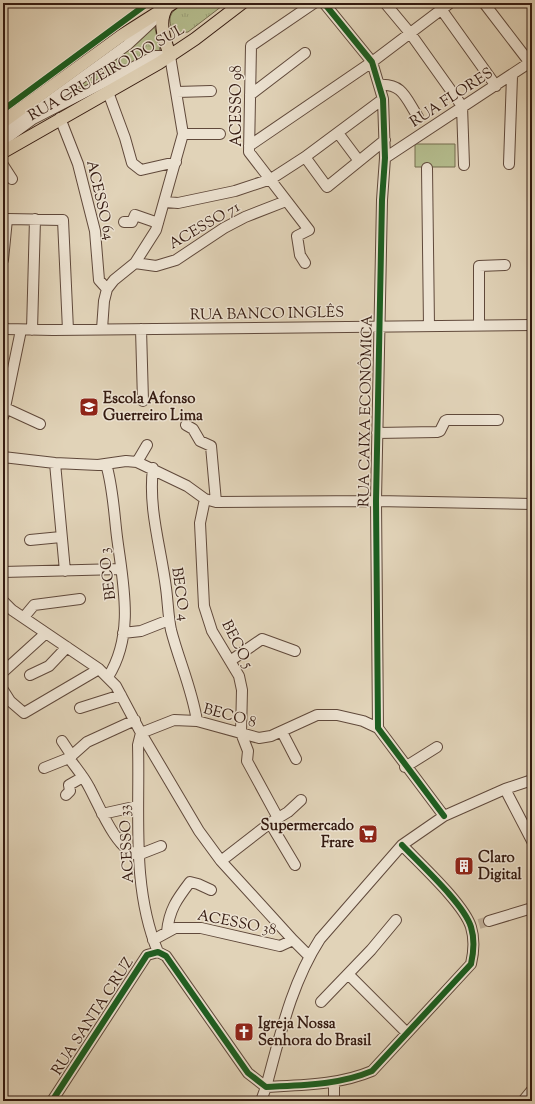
<svg xmlns="http://www.w3.org/2000/svg" width="535" height="1104" font-family="'Sorts Mill Goudy',serif">
<style>
.grass{fill:url(#grass-tufts);stroke:#746c4f}
.pitch{fill:#b4bc8d;stroke:#746c4f}
.lines{fill:none;stroke-linecap:round;stroke-linejoin:round}
.minor-tunnel{stroke:#bfae97;stroke-width:10;stroke-dasharray:10 5;stroke-linecap:butt}
.minor-casing{stroke:#60493b;stroke-width:12}
.major-casing{stroke:#351b11;stroke-width:14}
.minor{stroke:#ece2d1;stroke-width:10}
.major{stroke:#e1d3b8;stroke-width:12}
.cycleway-casing{stroke:#ece2d1;stroke-width:8}
.cycleway{stroke:#1b5e20;stroke-width:6}
.labels{text-anchor:middle;stroke-width:3;stroke-linejoin:round;paint-order:stroke}
.street-label{font-size:15px;fill:#351b11;stroke:#ece2d1}
.poi-label{font-size:15px;font-weight:bold;fill:#351b11;stroke:#ece2d1;text-anchor:start}
</style>
<defs>
<pattern id="grass-tufts" width="24" height="20" patternUnits="userSpaceOnUse"><rect width="24" height="20" fill="#b4bc8d"/><path d="M3 7l-1-3M5 7V3M7 7l1-3M15 17l-1-3M17 17v-4M19 17l1-3" fill="none" stroke="#9ba179"/></pattern>
</defs>
<rect width="100%" height="100%" fill="#e1d3b8"/>
<filter id="stains"><feTurbulence type="fractalNoise" baseFrequency=".005" numOctaves="4"/><feColorMatrix values="0 0 0 0 .2 0 0 0 0 .09 0 0 0 0 .02 0 0 0 .5 -.17"/></filter>
<radialGradient id="worn" r=".72"><stop offset=".6" stop-color="#630" stop-opacity="0"/><stop offset="1" stop-color="#630" stop-opacity=".3"/></radialGradient>
<!-- grass -->
<path class="grass" d="M184 3H226L188 32 178 33 171 26C167 14 175 9 184 3Z
M154 24 160 50 19 122Z"/>
<!-- pitch -->
<path class="pitch" d="M415 144H455V167H415Z"/>
<g class="lines">
<!-- minor-tunnel -->
<path class="minor-tunnel" d="M479 924 489 921"/>
<defs>
<path id="minor" d="M324 3 372 62 383 99 385 158 382 200 376 501 378 728 444 816
M385 3 410 33 462 106 464 165
M484 3 530 63
M3 4V3
M441 9 496 86
M379 85C403 83 406 99 418 117
M108 92 125 138 132 163 141 170 176 162
M177 92 211 91
M250 95 305 53
M60 118 78 164 95 231 99 280 107 289
M3 131 40 108 127 45 156 18
M338 133 359 161
M183 134H220
M3 141 33 119 155 56H170L183 134 156 230 135 263 114 280 107 289 104 301 102 329
M249 146 372 62 450 3
M305 157 327 187 385 140
M385 158 532 61
M509 164 512 76
M3 165 12 179
M427 168 429 326
M165 202 178 203 235 191 271 179 305 157 383 99
M124 222H132L135 215 158 223
M3 260 7 219 63 220 68 330
M135 263 156 266 176 260 224 228 245 217 286 201
M305 263 300 255 297 236 309 230 249 152 251 46 314 3
M3 326 6 329 53 330 532 325
M479 326V266L505 265
M141 329 143 401
M32 330 35 219
M3 407 40 424
M3 417 21 330
M186 425 193 429 200 441 211 446 216 502
M377 433 437 432 440 431 445 421 447 420H498
M3 457 55 463 98 465 126 461 137 462 187 486 205 499 216 502 376 501 532 504
M137 462 147 445
M55 463 65 571
M106 464C113 487 114 513 117 537 123 584 135 634 108 677
M153 468C148 509 161 548 166 588 168 602 168 616 171 630 179 661 192 689 197 721
M205 499 200 523 204 606 212 631 239 676 242 690 241 733 248 751 247 761 278 818
M30 540 61 537
M3 572 121 569
M3 601 12 610 99 669 116 686 141 733 199 831 221 861 293 940 309 956
M24 617 34 605 80 599
M123 633 141 631 169 620
M230 661 262 639 295 651
M3 672 46 633
M30 675 49 666 67 647
M3 690 10 701 24 713 99 669
M80 708 121 695
M282 732 296 759
M62 741 72 756
M69 758C76 768 84 777 89 787 99 805 116 850 138 855L161 846
M405 767 437 747
M44 768 69 758 87 742 135 720
M505 789 532 841
M66 795 70 791 69 785 83 777
M102 814 138 806
M270 823 295 865
M221 861 270 823 288 812 301 800
M489 921 532 908
M167 932C169 910 177 899 190 882L198 884 211 890
M153 940 175 928H201L280 946 293 940
M158 952 166 956 248 1073 266 1087C302 1085 339 1085 372 1071L471 964C474 951 475 940 471 927 464 904 421 865 402 845
M158 952C131 887 140 814 138 745L141 733 174 720 197 721 259 738 271 736 317 715H337L363 721 378 728
M348 974 407 1033
M321 1002 371 950 396 920
M52 1101 147 955 158 952
M261 1101 266 1087C280 1036 291 984 320 939L402 845 444 816 505 789 532 780
M334 1101V1082
M523 1101 532 1090"/>
<path id="major" d="M167 7C157 22 165 40 170 56
M3 122 121 36 173 3
M3 152 159 63 195 39 242 3"/>
</defs>
<!-- minor casing -->
<use href="#minor" class="minor-casing"/>
<!-- major casing -->
<use href="#major" class="major-casing"/>
<!-- minor -->
<use href="#minor" class="minor"/>
<!-- major -->
<use href="#major" class="major"/>
<defs>
<path id="cycleway" d="M324 3 372 62 383 99 385 158 382 200 376 501 378 728 444 816
M3 110 148 3
M52 1101 147 955 158 952 166 956 248 1073 266 1087C302 1085 339 1085 372 1071L471 964C474 951 475 940 471 927 464 904 421 865 402 845"/>
</defs>
<!-- cycleway casing -->
<use href="#cycleway" class="cycleway-casing"/>
<!-- cycleway -->
<use href="#cycleway" class="cycleway"/>
</g>
<!-- icons -->
<defs>
<symbol id="school-square" viewBox="-11 -11 22 22"><rect x="-9" y="-9" width="18" height="18" rx="4" fill="#8f2418" stroke="#ece2d1"/><path d="M0-5L7-2L0 1L-7-2ZM-4 1L0 2.5L4 1V4Q0 6-4 4Z" fill="#fff"/></symbol>
<symbol id="supermarket-square" viewBox="-11 -11 22 22"><rect x="-9" y="-9" width="18" height="18" rx="4" fill="#8f2418" stroke="#ece2d1"/><path d="M-6-5.5h2.5l.6 2H6L4.5 2H-2.5L-4.4-4H-6ZM-1.5 3.2a1.3 1.3 0 1 0 .1 0ZM3 3.2a1.3 1.3 0 1 0 .1 0Z" fill="#fff"/></symbol>
<symbol id="building-square" viewBox="-11 -11 22 22"><rect x="-9" y="-9" width="18" height="18" rx="4" fill="#8f2418" stroke="#ece2d1"/><path d="M-4-6H4V6H1V3H-1V6H-4ZM-2.5-4.3h1.7v1.8h-1.7ZM.8-4.3h1.7v1.8H.8ZM-2.5-1h1.7V.8h-1.7ZM.8-1h1.7V.8H.8Z" fill="#fff"/></symbol>
<symbol id="church-square" viewBox="-11 -11 22 22"><rect x="-9" y="-9" width="18" height="18" rx="4" fill="#8f2418" stroke="#ece2d1"/><path d="M-1.2-6h2.4v3.5h3.3v2.4h-3.3V6h-2.4V-.1h-3.3v-2.4h3.3Z" fill="#fff"/></symbol>
</defs>
<g fill-rule="evenodd">
<use href="#school-square" x="78" y="396" width="22" height="22"/>
<use href="#supermarket-square" x="357" y="823" width="22" height="22"/>
<use href="#building-square" x="453" y="855" width="22" height="22"/>
<use href="#church-square" x="233" y="1021" width="22" height="22"/>
</g>
<g class="labels">
<!-- street labels -->
<g class="street-label">
<text transform="translate(106 72) rotate(-30)" y="5">RUA CRUZEIRO DO SUL</text>
<text transform="translate(451 97) rotate(-33)" y="5">RUA FLORES</text>
<text transform="translate(236 106) rotate(-90)" y="5">ACESSO 98</text>
<text transform="translate(101 200) rotate(77)" y="5">ACESSO 64</text>
<text transform="translate(204 225) rotate(-30)" y="5">ACESSO 71</text>
<text transform="translate(267 313) rotate(-1)" y="5">RUA BANCO INGLÊS</text>
<text transform="translate(365 411) rotate(-89)" y="5">RUA CAIXA ECONÔMICA</text>
<text transform="translate(107 574) rotate(-97)" y="5">BECO 3</text>
<text transform="translate(181 594) rotate(82)" y="5">BECO 4</text>
<text transform="translate(238 644) rotate(63)" y="5">BECO 5</text>
<text transform="translate(230 715) rotate(15)" y="5">BECO 8</text>
<text transform="translate(126 844) rotate(-93)" y="5">ACESSO 33</text>
<text transform="translate(237 922) rotate(11)" y="5">ACESSO 38</text>
<text transform="translate(92 1016) rotate(-57)" y="5">RUA SANTA CRUZ</text>
</g>
<!-- poi labels -->
<g class="poi-label">
<text x="103" y="403">Escola Afonso<tspan x="103" dy="17">Guerreiro Lima</tspan></text>
<text x="354" y="830" text-anchor="end">Supermercado<tspan x="354" dy="17">Frare</tspan></text>
<text x="478" y="862">Claro<tspan x="478" dy="17">Digital</tspan></text>
<text x="258" y="1028">Igreja Nossa<tspan x="258" dy="17">Senhora do Brasil</tspan></text>
</g>
</g>
<!-- margin -->
<rect width="535" height="1104" fill="none" stroke="#e1d3b8" stroke-width="16"/>
<rect x="4" y="4" width="527" height="1096" fill="none" stroke="#351b11" stroke-width="2"/>
<rect x="8" y="8" width="519" height="1088" fill="none" stroke="#351b11"/>
<rect width="100%" height="100%" filter="url(#stains)"/>
<rect width="100%" height="100%" fill="url(#worn)"/>
</svg>
